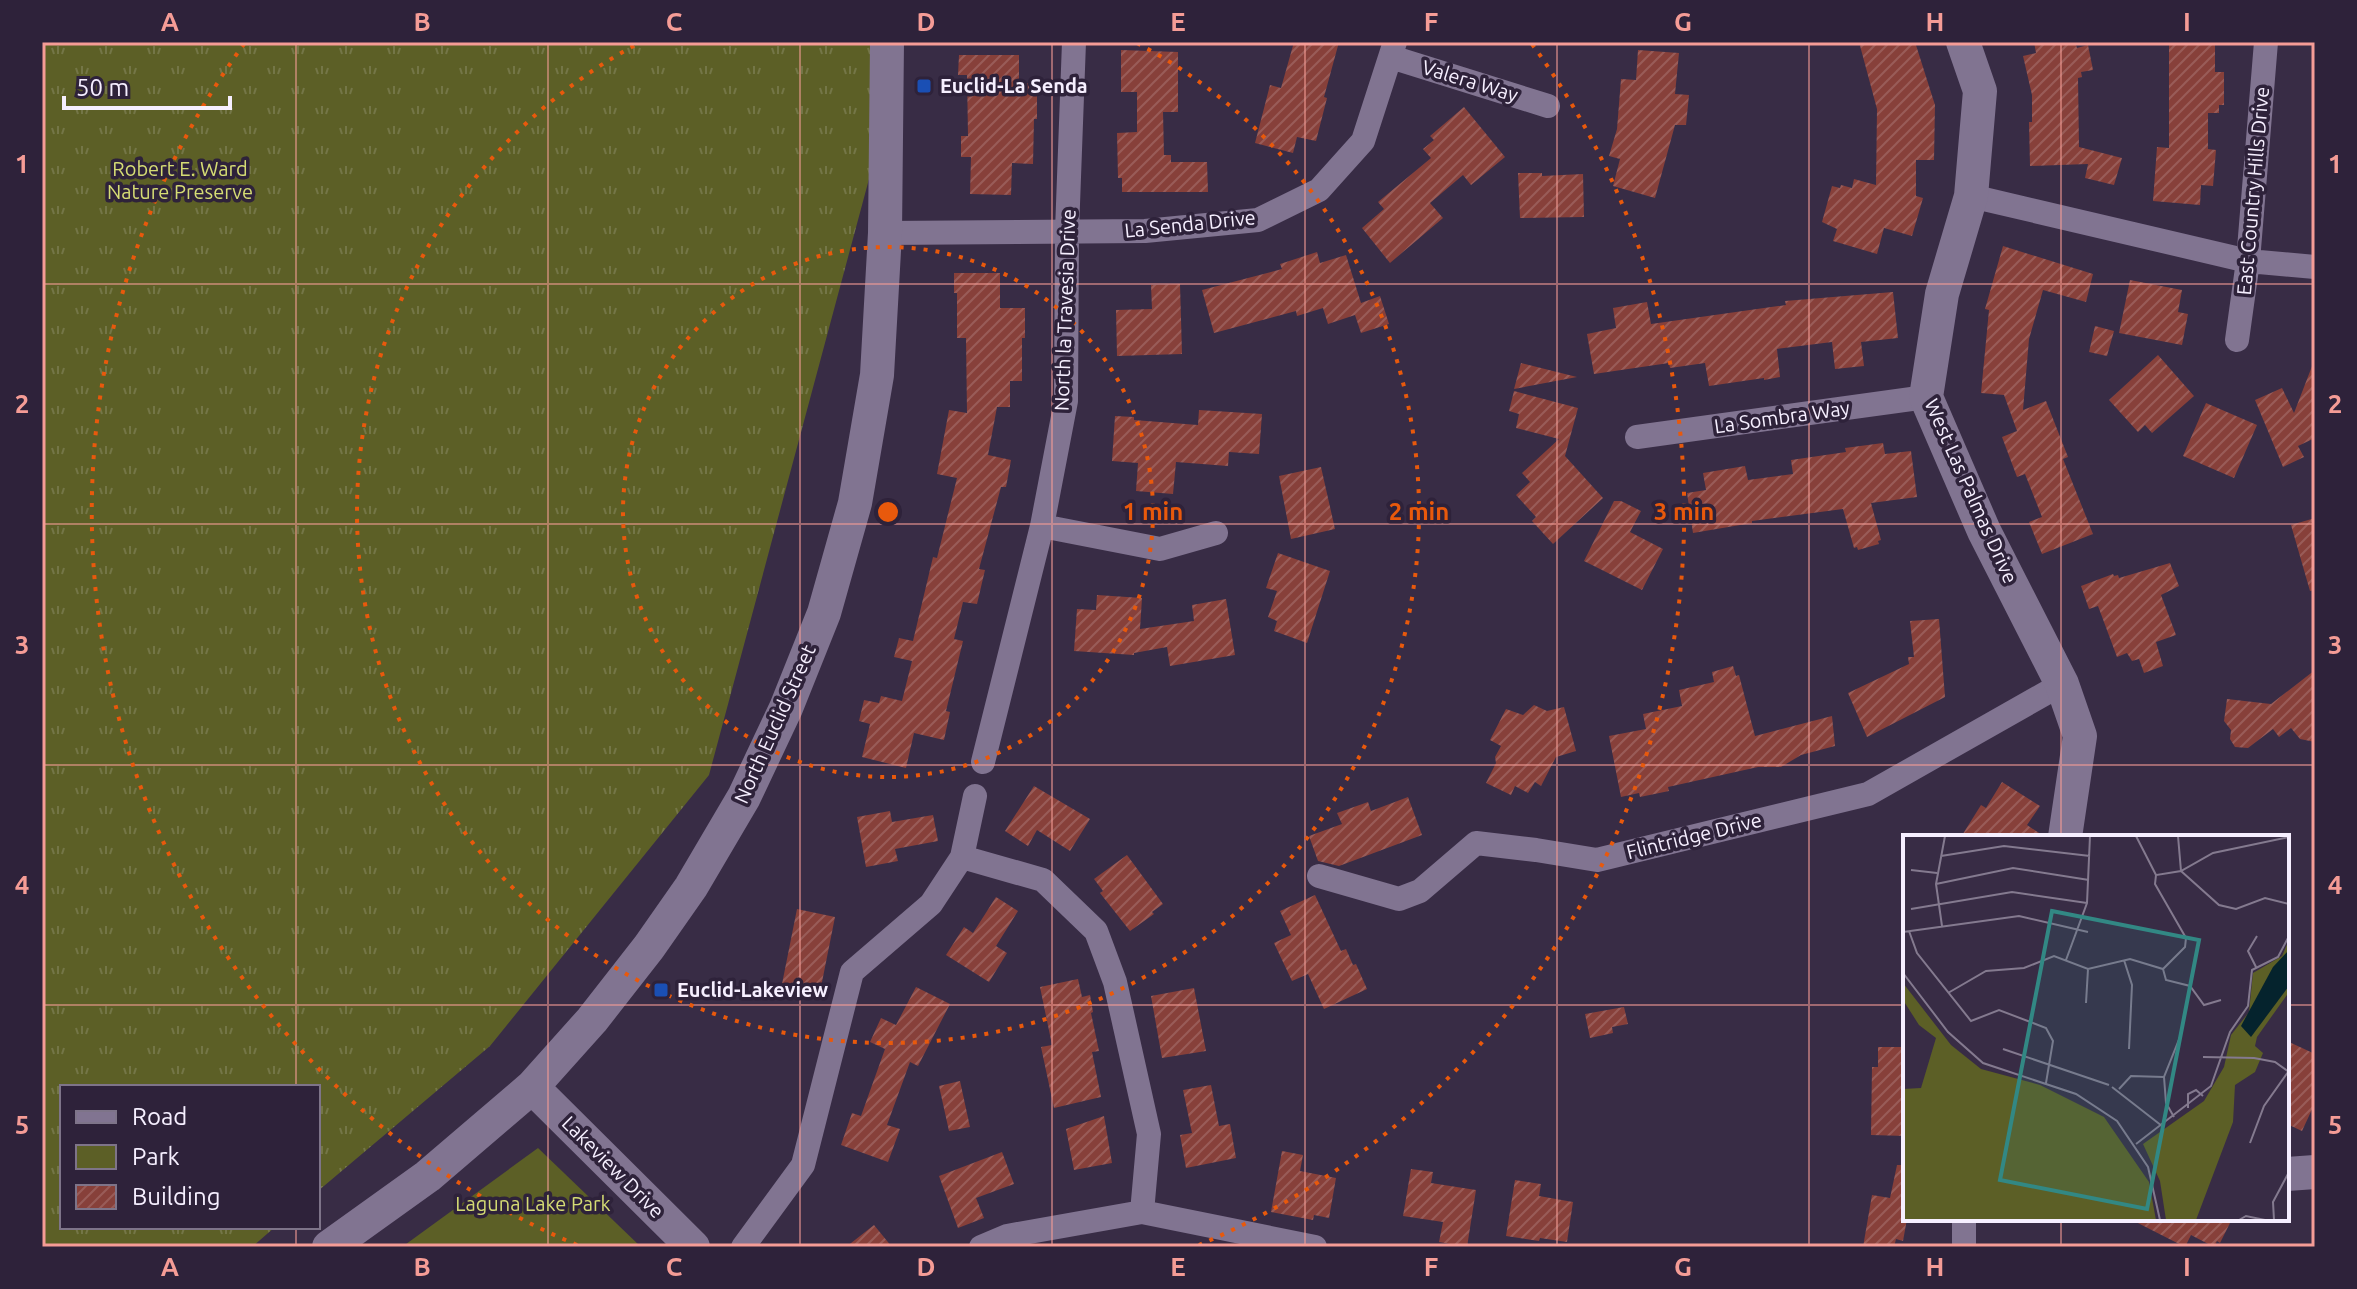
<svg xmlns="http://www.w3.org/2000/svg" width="2357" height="1289" font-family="Ubuntu,sans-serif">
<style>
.grass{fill:url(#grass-tufts)}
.park{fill:#5c5f26}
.building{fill:url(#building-hatch)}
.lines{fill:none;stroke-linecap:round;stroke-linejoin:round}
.street{stroke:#817491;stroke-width:24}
.secondary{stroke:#817491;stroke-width:34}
.grid{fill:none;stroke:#f59c96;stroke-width:2;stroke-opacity:0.55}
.ring{fill:none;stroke:#e8590c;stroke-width:4;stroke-dasharray:4 8}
.transit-dot{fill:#1a4fb4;stroke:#2e223a;stroke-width:3}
.labels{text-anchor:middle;stroke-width:7;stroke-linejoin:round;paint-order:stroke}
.street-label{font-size:20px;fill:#f6efff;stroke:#2e223a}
.poi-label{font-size:20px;font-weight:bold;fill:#f6efff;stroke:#2e223a;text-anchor:start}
.park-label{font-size:20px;fill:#d5dc74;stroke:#2e223a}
.inset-road{fill:none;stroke:#847a8f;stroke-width:2}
.view{fill:#328884;fill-opacity:0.15;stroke:#328884;stroke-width:4}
.inset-edge{fill:none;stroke:#f6efff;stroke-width:4}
.centre{fill:#e8590c;stroke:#2e223a;stroke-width:4}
.ring-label{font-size:24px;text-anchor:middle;font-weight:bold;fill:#e8590c;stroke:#2e223a;stroke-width:7;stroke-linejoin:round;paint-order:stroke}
.neatline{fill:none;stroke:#f59c96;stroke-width:3}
.grid-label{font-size:26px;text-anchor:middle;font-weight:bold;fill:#f59c96}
</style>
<defs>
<pattern id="grass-tufts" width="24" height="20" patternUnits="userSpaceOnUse" patternTransform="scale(2)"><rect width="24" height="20" fill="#5c5f26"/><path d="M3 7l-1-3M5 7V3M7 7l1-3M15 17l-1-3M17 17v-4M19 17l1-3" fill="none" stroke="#747647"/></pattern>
<pattern id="building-hatch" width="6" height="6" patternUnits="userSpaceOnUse" patternTransform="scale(2)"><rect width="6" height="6" fill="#87403a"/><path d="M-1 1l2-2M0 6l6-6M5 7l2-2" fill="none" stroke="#995c58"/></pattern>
</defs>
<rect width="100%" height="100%" fill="#382c45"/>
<!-- grass -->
<path class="grass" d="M42 42H879L869 179 709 775 490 1046 318 1191V1087H62V1227H275L252 1247H42Z"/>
<!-- park -->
<path class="park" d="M538 1148 641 1247H402Z"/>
<!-- building -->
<path class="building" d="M1294 42H1339L1324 97 1327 98 1316 141 1297 137 1293 153 1255 143 1270 85 1281 88Z
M1859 42H1915L1935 105 1934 160H1916V196L1923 198 1912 236 1884 228 1877 254 1833 241 1837 229 1822 222 1832 186 1840 188 1841 185 1852 188 1854 179 1876 185 1877 109Z
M2034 42H2075L2077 48 2088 45 2093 70 2081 72 2082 77 2078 78 2079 147 2122 158 2114 185 2085 178 2088 164 2030 166 2029 122H2032V95L2023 56 2036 53Z
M2169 42H2215V72H2224V105H2219V113H2208V149L2216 150 2213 186 2201 185 2200 205 2153 201 2157 147 2169 148Z
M1121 50 1178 52V112H1163L1164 155H1171V162H1207L1208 192H1122V178H1118L1117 133 1137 132V92H1121Z
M1638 50 1679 53 1675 94 1689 95 1686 125H1675L1655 198 1613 186 1620 159 1609 156 1617 129 1621 79 1636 80Z
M959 55H1019V83H1037V119H1034L1033 164 1012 163 1011 195 970 194 971 157H961V136H968L967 75H958Z
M1464 107 1505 157 1471 185 1463 175 1430 203 1443 218 1390 263 1362 228 1384 209 1378 202 1431 158 1423 149 1434 140 1430 136Z
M1518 173H1542V176L1583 174 1584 217 1520 218Z
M2003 246 2093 274 2086 302 2043 290 2029 339 2023 410 2046 401 2068 457 2063 459 2093 534 2042 554 2029 522 2042 517 2025 474 2017 477 2002 437 2017 431 2004 395 1981 393 1989 310 1985 309Z
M1317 252 1320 263 1346 255 1361 303 1380 296 1389 324 1361 333 1355 315 1328 324 1323 308 1297 316 1296 311 1214 333 1202 290 1282 269 1280 264Z
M954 273H1000V308H1025V338H1022V381H1010V407H997L988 455 1011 460 1006 487H1001L979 569 985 570 977 604 963 602 954 639 963 641 946 711 950 712 944 740 914 733 906 768 862 757 870 724 859 721 864 700 879 703 881 696 902 701 912 661 894 657 899 638 913 641 933 557 937 558 957 478 937 474 949 410 967 413 966 338H957V293H954Z
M2130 280 2182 290 2178 312 2188 314 2182 345 2119 333Z
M1180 284 1182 354 1117 356 1116 310 1152 309 1151 285Z
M1893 292 1898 338 1861 342 1864 366 1835 369 1832 342 1777 349 1780 377 1764 380V378L1709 386 1705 363 1670 368 1669 363 1594 374 1587 334 1616 328 1613 308 1647 302 1651 324 1786 305 1785 301Z
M2095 326 2114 331 2107 356 2089 352Z
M2158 355 2194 396 2152 433 2145 425 2138 432 2109 400Z
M2314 361 2315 438 2298 446 2304 457 2283 467 2255 400 2282 388 2294 413Z
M1521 363 1577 377 1514 389Z
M1514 391 1578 408 1565 456 1603 498 1553 544 1532 521 1536 517 1516 495 1530 482 1522 473 1559 439 1516 428 1519 414 1509 411Z
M2206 403 2257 425 2234 478 2183 456Z
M1199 410 1262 414 1259 454 1229 452 1228 466 1176 462 1173 494 1136 491 1138 463 1112 461 1115 416 1134 417V420L1198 425Z
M1883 443 1885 454 1911 451 1917 497 1871 503 1881 540 1878 541 1879 544 1858 550 1857 547 1854 548 1843 509 1752 521V523L1693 533 1687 493 1706 490 1703 473 1745 466 1748 480 1793 474 1791 460 1846 452 1845 448Z
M1321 467 1335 529 1291 539 1279 476Z
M1614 501H1621L1641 511 1630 532 1663 549 1642 590 1584 561Z
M2315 518V590L2310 591 2291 525Z
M1278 553 1330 571 1307 643 1274 631 1277 621 1268 617 1277 591 1266 588Z
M2170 563 2179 586 2161 595 2176 635 2156 642 2163 666 2144 673 2139 659 2132 661 2127 653 2117 657 2098 606 2089 609 2081 586 2113 574 2114 576 2118 575 2119 578Z
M1097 595 1142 598 1140 629 1194 621 1192 605 1226 599 1235 655 1170 666 1167 647 1134 653V655L1074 651 1077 609 1096 610Z
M1939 619 1945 697 1867 737 1848 693 1909 664 1908 657H1914L1910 621Z
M1733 666 1736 676 1739 675 1755 736 1832 716 1835 746 1801 755 1781 767H1758L1668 787 1669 791 1640 797 1639 793 1621 797 1609 736 1646 729 1643 714 1682 706 1679 690 1714 682 1712 672Z
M2315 670V742L2300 739 2291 728 2279 737 2273 729 2248 748 2235 747 2230 739 2231 730 2224 721 2227 699 2271 704Z
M1534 705 1547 711 1564 707 1576 751 1556 757 1541 786 1535 782 1528 793 1515 786 1511 795 1486 783 1496 763 1495 757 1501 746 1490 740 1506 709 1523 715Z
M2002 782 2040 806 2027 825 2045 837H1961L1981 805 1986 808Z
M1034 786 1090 819 1070 851 1037 830 1028 846 1005 831Z
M1408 797 1422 835 1339 866 1318 861 1309 836 1342 824 1337 813 1368 802 1371 811Z
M890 811 892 822 933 815 938 841 895 849 898 861 866 867 857 817Z
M1127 855 1163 904 1152 912 1154 914 1130 931 1100 893 1103 891 1094 879Z
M1315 895 1341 951 1346 949 1353 965 1356 964 1367 989 1324 1009 1308 974 1292 981 1274 943 1291 935 1280 911Z
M996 897 1018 911 996 946 1007 953 989 982 946 955 964 927 973 933Z
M797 909 835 917 819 997 781 989Z
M1078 979 1082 997 1090 995 1093 1012 1091 1013 1099 1051 1092 1052 1101 1097 1054 1108 1041 1047 1052 1045 1040 987Z
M916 987 950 1004 918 1066 910 1062 887 1125 900 1129 888 1162 841 1145 852 1113 861 1116 885 1049 870 1042 881 1018 896 1025Z
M1194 988 1206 1051 1162 1058 1151 996Z
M1624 1007 1628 1024 1612 1027 1613 1033 1590 1038 1585 1014Z
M2287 1041 2315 1054V1103L2302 1131 2287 1124Z
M1878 1047H1905V1136L1871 1135 1872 1067H1878Z
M960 1081 970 1127 949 1131 939 1086Z
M1211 1085 1219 1126 1230 1124 1236 1158 1186 1168 1180 1135 1192 1133 1183 1090Z
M1104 1116 1112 1163 1074 1170 1066 1129Z
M1282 1151 1303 1155 1300 1171 1336 1178 1329 1218 1314 1215 1313 1220 1271 1212Z
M1002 1152 1014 1184 976 1198 984 1218 958 1228 939 1176Z
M1897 1165H1905V1219H1907L1903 1241 1896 1239 1894 1247H1863L1872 1195 1890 1198Z
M1411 1169 1433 1172 1431 1183 1476 1190 1467 1247 1439 1242 1443 1222 1403 1216Z
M1515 1180 1541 1184 1539 1196 1573 1202 1567 1242 1540 1238 1539 1241 1506 1236Z
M2130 1219H2232L2220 1243 2217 1241 2214 1247 2191 1235 2185 1247Z
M874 1225 892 1247H846Z"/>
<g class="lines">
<!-- street -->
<path class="street" d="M1391 57 1548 106
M1971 196 2248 261 2315 267
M885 233 1145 231 1258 220 1319 190 1363 141 1395 42
M2237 340 2248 261 2266 42
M1637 437 1926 397
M1042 526 1160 549 1216 533
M983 762 1042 526 1066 401 1067 231 1074 42
M962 857 1043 880 1096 931 1115 982 1149 1134 1142 1212
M1319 876 1399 899 1420 891 1476 843 1536 850 1597 860 1868 794 2062 684
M1964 1219V1247
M743 1247 803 1165 852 972 931 904 962 857 975 796
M981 1247 1007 1236 1142 1212 1315 1247"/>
<!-- secondary -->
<path class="secondary" d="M1963 42 1980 91 1971 196 1942 294 1926 397 1984 531 2062 684 2080 736 2065 837
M532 1087 693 1247
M2287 1174 2315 1172
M329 1247 428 1176 532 1087 592 1020 649 947 691 887 744 797 786 708 824 613 855 503 877 375 885 233 887 42"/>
</g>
<!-- grid -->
<path class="grid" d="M296 42V1087M548 42V1247M800 42V1247M1052 42V1247M1305 42V1247M1557 42V1247M1809 42V1247M2061 42V837M42 284H2315M42 524H2315M42 765H2315M42 1005H1905M2287 1005H2315M2061 1219V1247M296 1227V1247"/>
<!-- distance rings -->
<g class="ring">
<circle cx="888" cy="512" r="265"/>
<path d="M1137 43A531 531 0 1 1 639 43"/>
<path d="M577 1245A796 796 0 0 1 244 44M1532 44A796 796 0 0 1 1199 1245"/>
</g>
<!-- markers -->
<g class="transit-dot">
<rect x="916" y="78" width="16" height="16" rx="4"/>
<rect x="653" y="982" width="16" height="16" rx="4"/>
</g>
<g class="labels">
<!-- street labels -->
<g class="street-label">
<text transform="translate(1470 81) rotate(17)" y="7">Valera Way</text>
<text transform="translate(2253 191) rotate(-85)" y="7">East Country Hills Drive</text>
<text transform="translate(1190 224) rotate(-6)" y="7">La Senda Drive</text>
<text transform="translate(1065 310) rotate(-88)" y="7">North la Travesia Drive</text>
<text transform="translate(1782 417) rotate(-8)" y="7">La Sombra Way</text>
<text transform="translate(1971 491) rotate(66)" y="7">West Las Palmas Drive</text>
<text transform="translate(775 724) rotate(-66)" y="7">North Euclid Street</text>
<text transform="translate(1694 836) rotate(-14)" y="7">Flintridge Drive</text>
<text transform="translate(613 1167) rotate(45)" y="7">Lakeview Drive</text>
</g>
<!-- poi labels -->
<g class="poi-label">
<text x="940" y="93">Euclid-La Senda</text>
<text x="677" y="997">Euclid-Lakeview</text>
</g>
<!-- park labels -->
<g class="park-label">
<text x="180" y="176">Robert E. Ward<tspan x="180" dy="23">Nature Preserve</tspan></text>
<text x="533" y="1211">Laguna Lake Park</text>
</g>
</g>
<!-- overview -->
<g transform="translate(1903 835)">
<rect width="386" height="386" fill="#382c45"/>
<path d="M0 148 48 210 78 234 137 250 201 282 246 347 253 385H0V254L18 253 33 203 16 190 0 165Z" fill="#5c5f26"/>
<path d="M386 105V157L354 202 352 211 360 218 352 237 332 250 330 287 293 385H263L257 346 240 309 301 266 321 232 328 200 346 177 350 138 379 121Z" fill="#5c5f26"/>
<path d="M386 115V151L348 202 338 191 370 132Z" fill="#05232d"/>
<path class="inset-road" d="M233 1 253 40M275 1 278 36 316 70 333 74 362 63 386 69M38 21 101 11 187 21M8 35 34 38M33 49 110 33 186 45M8 74 109 57 184 68M39 91 33 49 42 1M6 96 14 118 68 186 96 175 143 193 150 206 143 248M0 97 116 81 185 97M163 125 184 68 187 1M221 125 229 150 226 214M353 132 345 116 354 101M260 134 263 145 287 151 301 170 318 165M0 138 45 197 80 228 173 259 214 286 245 332 257 385M45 158 83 136 121 133 151 121 185 134 227 124 260 134 282 112 283 103 252 49 253 40 278 36 310 18 386 2M183 168 185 134M100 214 206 250M300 222 351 223 372 227 386 237M209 252 259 291M216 254 228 241 261 242M285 273V259L293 255 300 261M271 282 263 268 261 242 277 202M347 308 361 271 385 237M233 309 308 251 327 197 345 171 349 135 375 122 386 101M336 385 343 381 362 385M371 385 370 367 386 337"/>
<path class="view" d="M149 76 296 105 244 374 97 345Z"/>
<rect width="386" height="386" class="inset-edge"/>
</g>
<circle cx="888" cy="512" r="12" class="centre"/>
<g class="ring-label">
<text x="1153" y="520">1 min</text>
<text x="1419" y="520">2 min</text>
<text x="1684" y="520">3 min</text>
</g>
<!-- border -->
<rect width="2357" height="1289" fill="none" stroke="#2e223a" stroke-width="88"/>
<!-- legend -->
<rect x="60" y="1085" width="260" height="144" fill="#2e223a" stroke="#7e7489" stroke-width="2"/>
<rect x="76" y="1111" width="40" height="12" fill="#817491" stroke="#7e7489" stroke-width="2"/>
<text x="132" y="1125" font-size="24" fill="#f6efff">Road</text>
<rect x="76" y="1145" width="40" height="24" fill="#5c5f26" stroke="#7e7489" stroke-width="2"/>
<text x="132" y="1165" font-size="24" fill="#f6efff">Park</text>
<rect x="76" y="1185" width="40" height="24" fill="url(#building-hatch)" stroke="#7e7489" stroke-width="2"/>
<text x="132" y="1205" font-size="24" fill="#f6efff">Building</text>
<!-- scale -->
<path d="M64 96v12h166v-12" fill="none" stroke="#f6efff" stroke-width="4"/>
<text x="76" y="96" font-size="24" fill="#f6efff" stroke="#2e223a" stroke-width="6" paint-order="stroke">50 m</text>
<rect x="44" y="44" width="2269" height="1201" class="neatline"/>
<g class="grid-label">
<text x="170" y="31">A</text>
<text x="422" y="31">B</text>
<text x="674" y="31">C</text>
<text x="926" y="31">D</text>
<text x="1178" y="31">E</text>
<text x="1431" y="31">F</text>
<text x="1683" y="31">G</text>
<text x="1935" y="31">H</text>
<text x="2187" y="31">I</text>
<text x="22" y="173">1</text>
<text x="2335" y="173">1</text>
<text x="22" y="413">2</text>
<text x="2335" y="413">2</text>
<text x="22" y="654">3</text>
<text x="2335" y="654">3</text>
<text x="22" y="894">4</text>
<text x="2335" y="894">4</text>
<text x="22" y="1134">5</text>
<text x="2335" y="1134">5</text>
<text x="170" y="1276">A</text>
<text x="422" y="1276">B</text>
<text x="674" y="1276">C</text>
<text x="926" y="1276">D</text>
<text x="1178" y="1276">E</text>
<text x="1431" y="1276">F</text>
<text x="1683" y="1276">G</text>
<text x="1935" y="1276">H</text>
<text x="2187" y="1276">I</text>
</g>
</svg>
